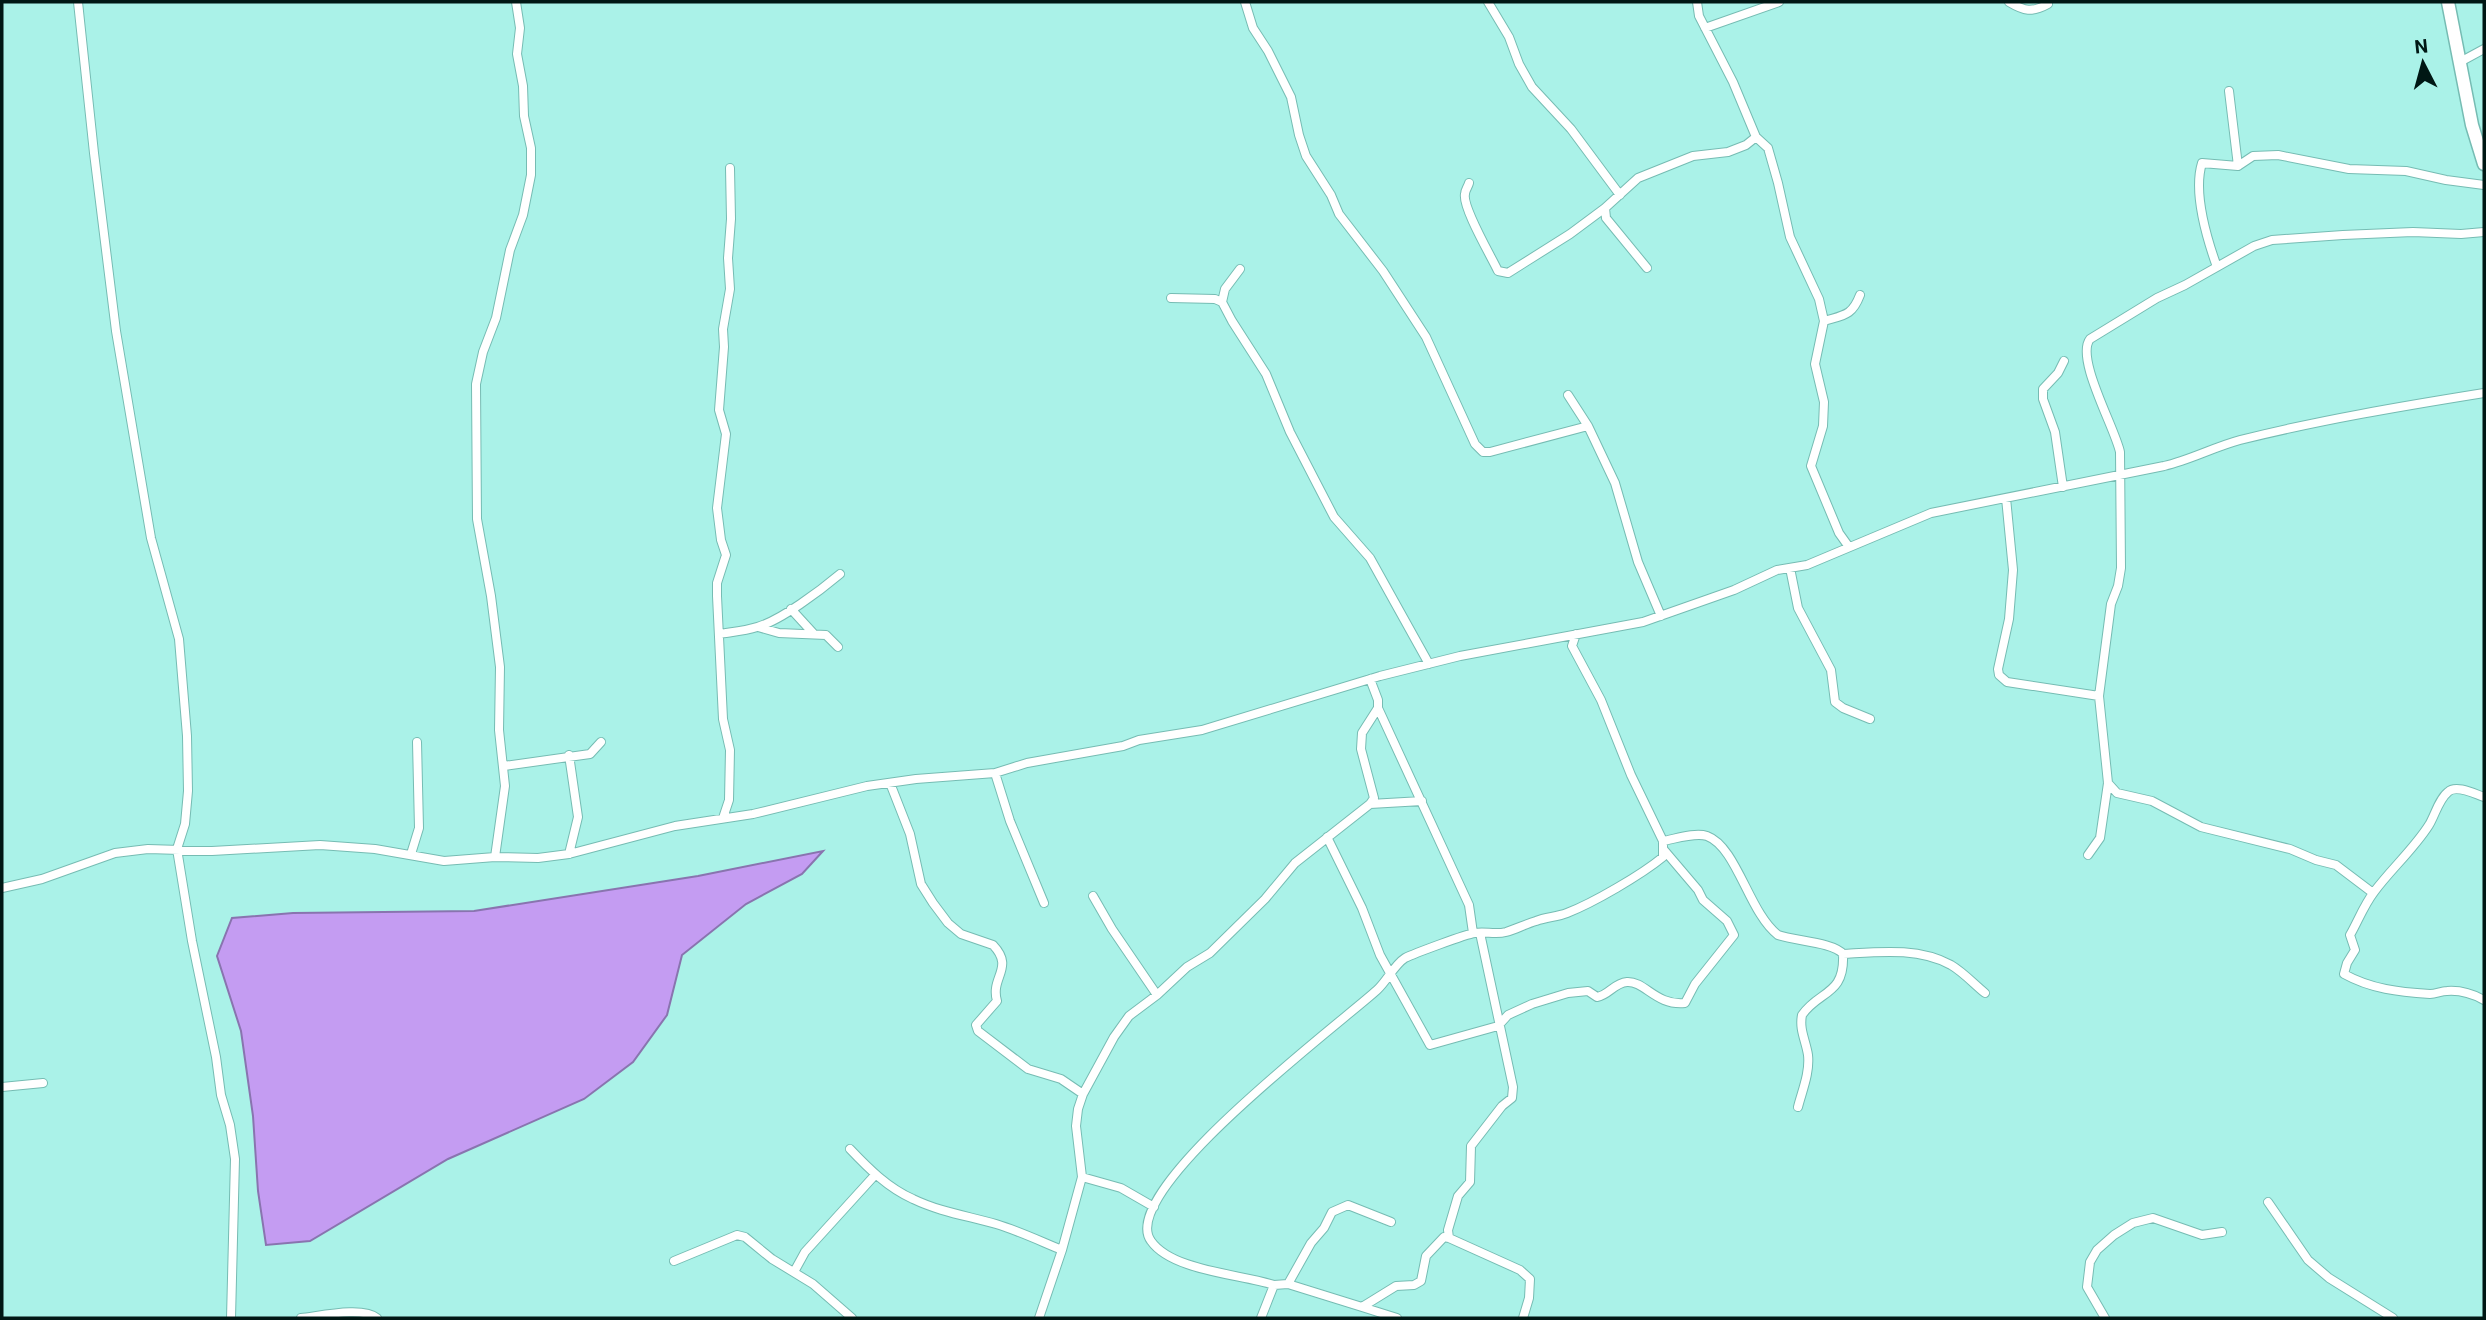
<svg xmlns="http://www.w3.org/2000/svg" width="2486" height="1320" font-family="Roboto,sans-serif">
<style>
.water{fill:#c49cf2;stroke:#8974af;stroke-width:2}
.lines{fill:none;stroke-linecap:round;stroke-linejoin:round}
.minor-casing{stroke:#76bcb3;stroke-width:10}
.secondary-casing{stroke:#76bcb3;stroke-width:15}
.minor{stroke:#fff;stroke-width:8}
.secondary{stroke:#fff;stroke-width:12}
</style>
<rect width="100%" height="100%" fill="#aaf2e8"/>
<!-- water -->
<path class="water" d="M823 851 802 874 746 904 682 955 667 1015 633 1062 584 1099 448 1159 310 1241 266 1245 258 1191 253 1116 241 1031 217 956 232 918 293 913 474 911 698 876Z"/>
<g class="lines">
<defs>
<path id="minor" d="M78 2 94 153 116 331 151 538 179 639 187 736 188 791 185 824 177 849 192 941 216 1057 221 1095 230 1125 235 1159 231 1318
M1245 2 1253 28 1268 51 1291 97 1299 135 1306 156 1331 195 1339 214 1383 271 1426 337 1475 444 1483 452H1490L1588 426
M1488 2 1509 37 1519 64 1532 87 1571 129 1620 195
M1697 2 1699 16 1733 82 1756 137 1768 148 1778 183 1790 237 1819 299 1824 321 1815 364 1824 402 1823 426 1811 466 1839 533 1849 547
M2009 2C2024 11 2032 13 2048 4
M1705 28 1779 2
M2460 62 2484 49
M2229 91 2238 166
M1469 183C1468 187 1465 190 1465 194 1462 207 1491 256 1498 271L1508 273 1570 234 1605 208
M2217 267C2207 239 2193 192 2202 163L2238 166 2253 156 2278 155 2349 169 2406 171 2446 180 2484 185
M1647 268 1606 218 1605 208 1638 178 1693 156 1728 152 1746 145 1756 137
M1171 298 1215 299 1222 302 1232 321 1266 374 1290 432 1334 517 1370 558 1429 664
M1222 302 1225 289 1240 269
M1824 321C1844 315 1852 316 1860 295
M1568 395 1588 426 1615 483 1638 562 1661 616
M2063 487 2055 432 2043 399V389L2058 373 2064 361
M2006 498 2013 570 2009 619 1998 669 1999 675 2007 682 2099 696
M1790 568 1798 608 1831 670 1835 702 1843 708 1870 719
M791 609 813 633
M758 627 779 633 826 635 838 647
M719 634C731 632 745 631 757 627 780 621 821 590 840 574
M1378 708 1469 905 1473 933
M504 766 590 754 601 742
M995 773 1010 821 1044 903
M890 783 910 834 921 884 933 903 948 923 961 934 993 945C1015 968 990 977 997 1001L976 1025 978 1031 1028 1069 1061 1079 1083 1094
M2108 783 2117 793 2152 801 2201 827 2290 849 2316 860 2336 865 2373 893
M2484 797C2475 794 2456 784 2448 792 2439 799 2435 815 2429 825 2413 850 2391 869 2374 892 2364 905 2358 921 2350 935L2355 950 2347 963 2344 974C2371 989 2399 992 2430 994 2436 994 2441 991 2447 991 2460 990 2473 994 2484 1000
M1370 804 1422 801
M723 818 729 800 730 750 723 719 717 596V583L726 555 721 540 717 508 726 434 719 410 724 347 723 329 730 289 728 258 731 219 730 168
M1327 837 1362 908 1380 955 1430 1045 1498 1026 1508 1015 1532 1004 1568 993 1588 991 1597 997C1609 995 1614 983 1627 982 1645 981 1656 1006 1685 1003L1695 984 1734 935 1727 921 1703 900 1698 890 1664 850
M1663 841C1675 839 1695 832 1707 836 1737 847 1749 913 1778 935 1794 941 1833 942 1843 954 1878 952 1918 947 1951 965 1963 972 1974 984 1985 993
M411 854 419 828 417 742
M569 854 578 817 569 755
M2088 855 2100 838 2108 783 2099 696 2111 604 2118 586 2121 568 2120 452C2115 428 2075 358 2090 339L2157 298 2185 285 2254 246 2272 240 2343 235 2413 232 2461 234 2484 232
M495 857 505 786 499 730 500 667 491 596 477 519 476 384 483 352 496 318 510 250 523 215 531 175V148L524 116 523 86 517 54 520 28 516 2
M2 888 42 879 115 853 148 849 212 851 320 845 375 849 444 861 495 857 538 858 569 854 675 826 753 814 867 786 916 779 995 773 1027 763 1123 746 1139 740 1202 730 1380 676 1460 656 1643 622 1734 590 1777 570 1807 565 1931 513 2164 466C2190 460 2214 447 2240 440 2320 420 2403 406 2484 393
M1093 896 1112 929 1157 995
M2 1087 43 1083
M1798 1107C1802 1091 1810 1073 1808 1055 1806 1041 1799 1030 1802 1015 1819 990 1845 996 1843 954
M850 1149C868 1168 888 1188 913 1199 940 1212 968 1216 996 1224 1019 1231 1040 1241 1062 1250
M1082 1177 1121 1188 1154 1207
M2268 1202 2308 1260 2329 1278 2393 1318
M1449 1238 1444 1237 1426 1256 1421 1281 1414 1285 1396 1286 1362 1307 1288 1284 1274 1285C1240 1274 1172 1271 1151 1241 1115 1192 1342 1022 1377 990 1387 981 1394 965 1405 958 1413 954 1466 934 1475 933 1485 931 1495 935 1506 932 1516 929 1526 924 1536 921 1546 917 1557 917 1567 913 1593 903 1641 875 1663 857V841L1631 775 1601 700 1572 646 1576 634
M1449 1238 1448 1230 1458 1196 1470 1182 1471 1146 1502 1106 1512 1098 1513 1087 1480 933
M1449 1238 1520 1270 1530 1279 1529 1298 1523 1318
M674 1261 737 1235 745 1237 772 1259 813 1284 852 1318
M794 1272 805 1252 875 1175
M1288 1284 1311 1243 1324 1228 1332 1212 1348 1205 1391 1222
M1362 1307 1397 1318
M301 1318C320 1316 363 1306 377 1318
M1039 1318 1062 1250 1082 1177 1076 1126 1078 1109 1083 1094 1114 1037 1129 1016 1157 995 1187 967 1210 953 1265 899 1295 863 1370 804 1374 798 1361 749 1362 733 1378 708V700L1370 679
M1261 1318 1274 1285
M2105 1318 2087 1287 2090 1262 2097 1250 2114 1235 2133 1223 2153 1218 2202 1235 2222 1232"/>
<path id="secondary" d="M2448 2 2472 125 2484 164"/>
</defs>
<!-- minor casing -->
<use href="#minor" class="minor-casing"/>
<!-- secondary casing -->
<use href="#secondary" class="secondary-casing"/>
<!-- minor -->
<use href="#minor" class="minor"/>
<!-- secondary -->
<use href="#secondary" class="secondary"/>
</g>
<!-- border -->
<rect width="2486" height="1320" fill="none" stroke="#001714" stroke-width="7"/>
<!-- north arrow -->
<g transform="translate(2423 63) rotate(354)" stroke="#aaf2e8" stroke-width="5" paint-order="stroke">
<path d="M0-5L12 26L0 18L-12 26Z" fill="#001714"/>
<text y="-10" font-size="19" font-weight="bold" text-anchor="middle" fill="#001714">N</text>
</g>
</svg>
